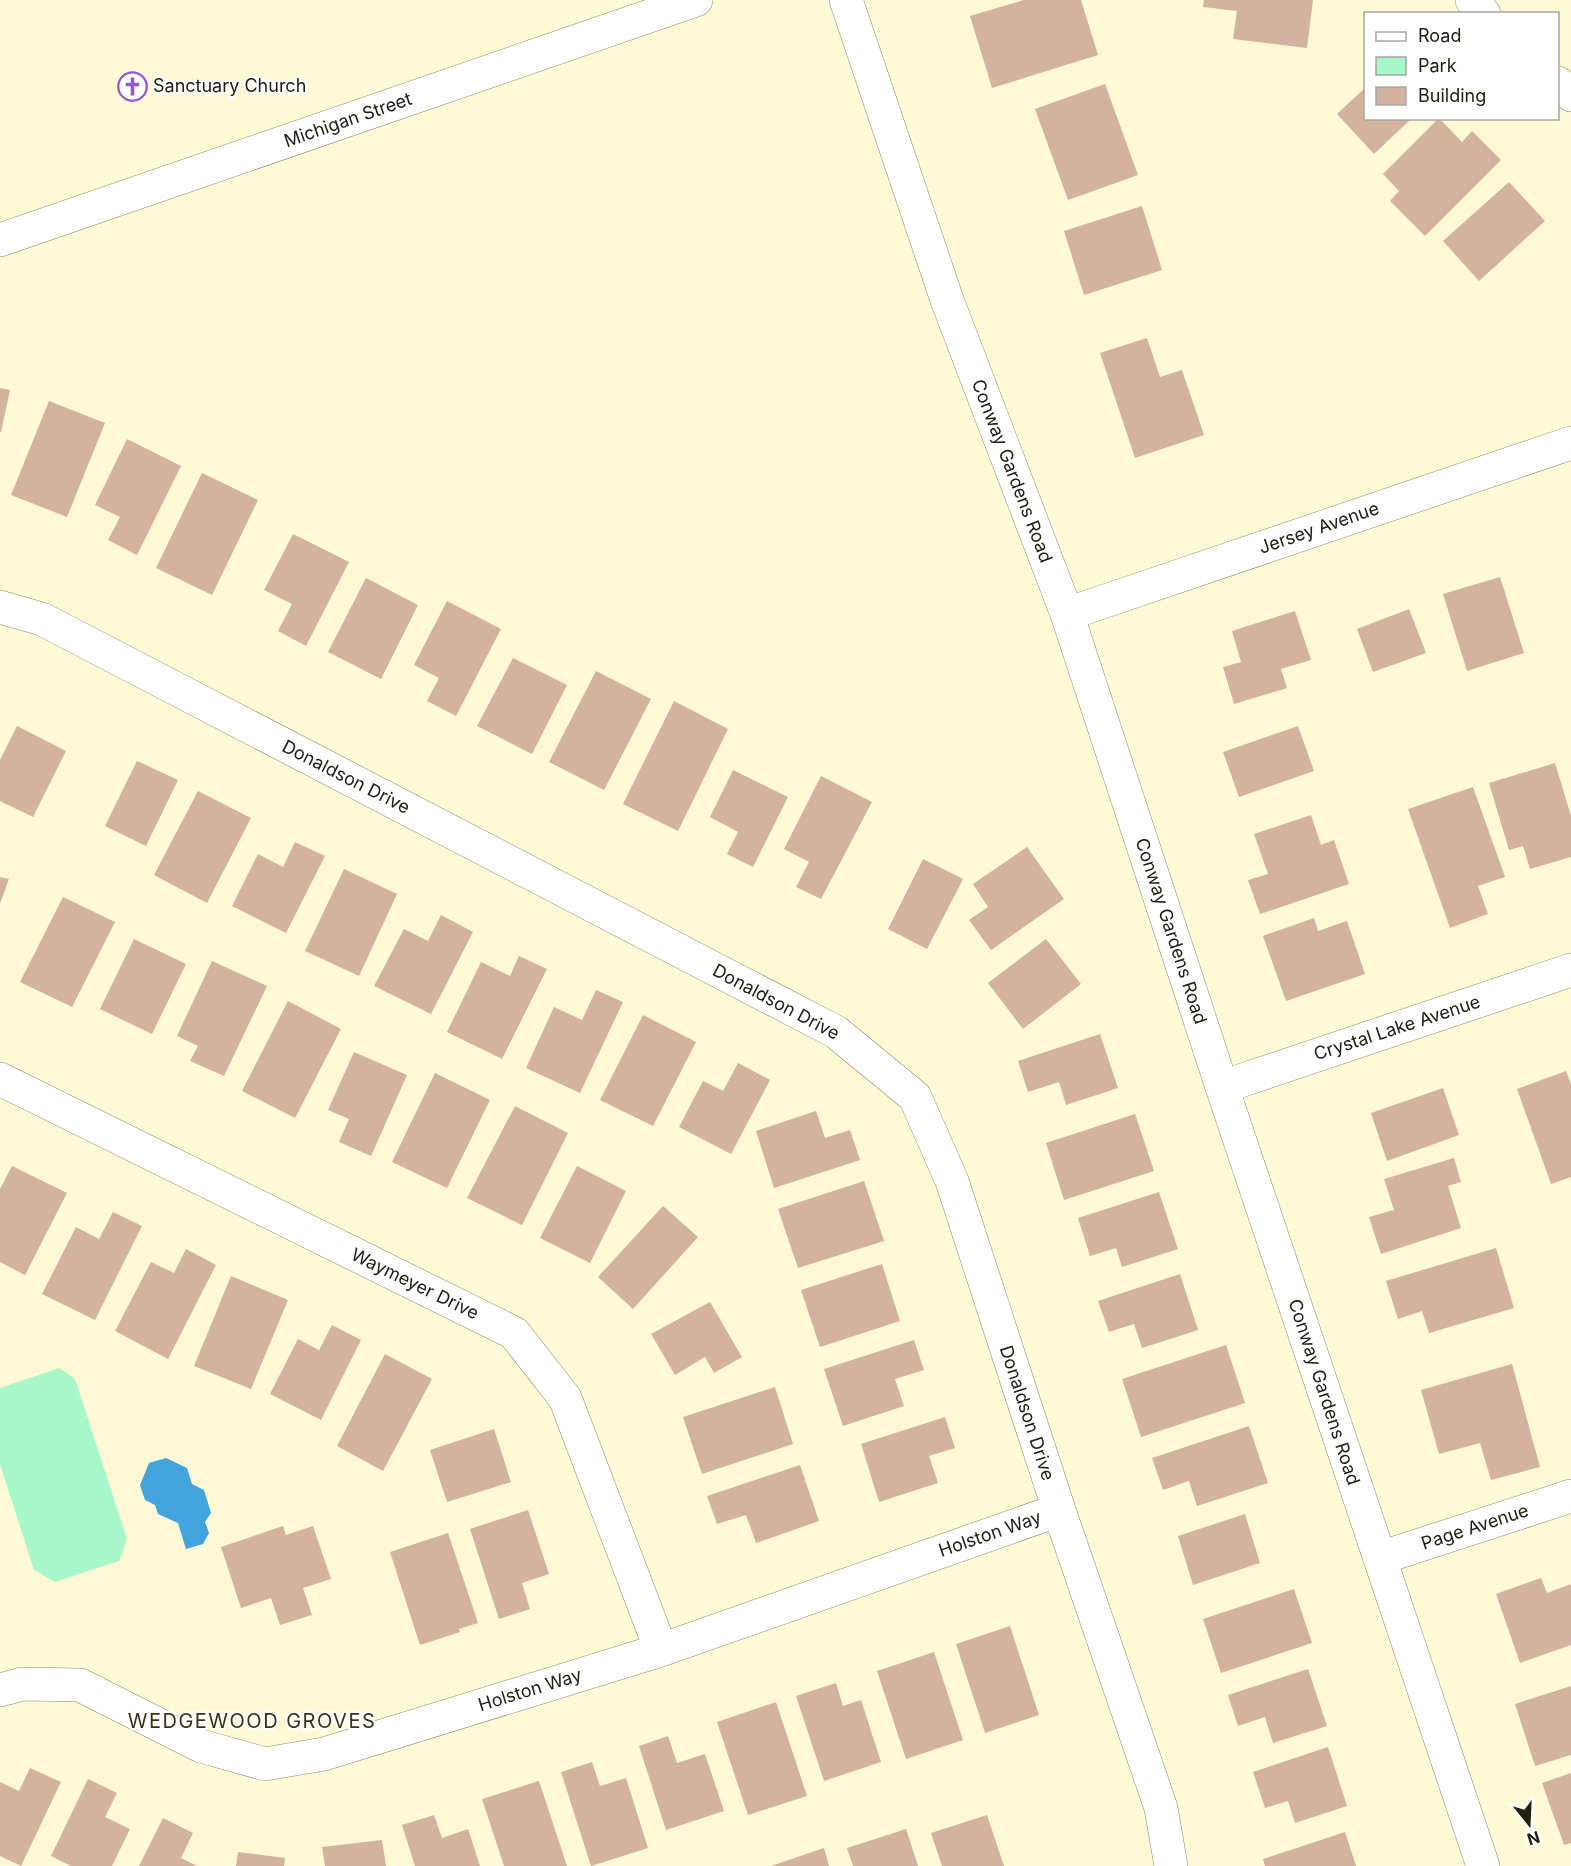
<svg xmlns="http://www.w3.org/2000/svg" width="1571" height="1866" font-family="Inter,sans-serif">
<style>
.green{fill:#a7f7ca}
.water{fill:#43a3dc}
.building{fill:#d3b29e}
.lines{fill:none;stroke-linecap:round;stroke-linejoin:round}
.street-casing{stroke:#8e8968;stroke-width:34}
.secondary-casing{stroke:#8e8968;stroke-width:34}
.street{stroke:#fff;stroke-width:33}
.secondary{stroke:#fff;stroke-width:33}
.labels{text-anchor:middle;stroke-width:4.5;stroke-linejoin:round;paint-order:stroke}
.poi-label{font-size:18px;fill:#232013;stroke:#fff;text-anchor:start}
.street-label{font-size:18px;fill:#232013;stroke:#fff}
.neighbourhood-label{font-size:20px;letter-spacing:1.5px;fill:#383314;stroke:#fff}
</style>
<rect width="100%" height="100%" fill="#fff9d5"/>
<!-- green -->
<path class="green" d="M59 1368 75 1379 127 1539 119 1561 55 1582 34 1570 0 1464V1388Z"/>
<!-- water -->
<path class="water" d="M166 1458 187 1468 192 1484 204 1490 211 1513 205 1522 209 1533 203 1544 186 1549 178 1523 158 1514 155 1505 145 1500 140 1485 149 1463Z"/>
<!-- building -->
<path class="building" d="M1024 0H1081L1098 55 992 88 970 16Z
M1204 0H1313L1307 48 1233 39 1237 11 1203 7Z
M1105 84 1138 175 1068 200 1035 109Z
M1366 87V118H1412L1374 154 1337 114Z
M1439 118 1462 142 1472 131 1501 160 1425 236 1390 201 1399 191 1383 174Z
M1509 182 1545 221 1479 281 1443 241Z
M1142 206 1162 270 1084 295 1064 231Z
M1147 338 1160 377 1182 370 1204 435 1135 458 1100 353Z
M0 388 10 390 1 432H0Z
M49 401 105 423 67 517 11 495Z
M127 439 181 466 137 555 108 540 120 517 95 505Z
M202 473 258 500 212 595 156 568Z
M293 534 349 562 306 646 278 631 292 604 264 590Z
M1500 577 1524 653 1467 671 1443 594Z
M366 578 418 605 381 679 328 652Z
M447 601 501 629 456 716 427 701 439 678 414 665Z
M1409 609 1426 653 1373 672 1357 629Z
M1295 611 1311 660 1281 669 1287 688 1234 704 1223 667 1241 662 1232 631Z
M513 658 567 685 532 754 477 726Z
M596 671 651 699 604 790 549 762Z
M674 701 728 729 678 831 623 804Z
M17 726 66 751 33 817 0 801V760Z
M1298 726 1314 771 1239 797 1223 752Z
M137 761 178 780 146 846 105 826Z
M1555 763 1571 816V857L1530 869 1523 846 1509 850 1489 783Z
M733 770 788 797 753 867 727 854 738 832 710 817Z
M821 776 872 802 821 899 796 887 809 862 784 849Z
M1473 787 1505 877 1478 886 1488 914 1450 928 1408 809Z
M198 791 251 818 207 903 154 875Z
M1311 815 1321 845 1334 840 1349 884 1260 914 1248 880 1268 874 1254 834Z
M295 842 325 856 286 933 232 906 258 854 283 867Z
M1027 847 1064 899 991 950 969 920 988 907 973 884Z
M923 859 963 879 927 949 888 929Z
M344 869 397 894 359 976 305 951Z
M0 877 9 879 0 904Z
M63 897 115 922 72 1007 20 982Z
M441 915 473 932 431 1014 374 986 404 929 428 941Z
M1314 918 1318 931 1347 921 1365 974 1286 1001 1263 936Z
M134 939 186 964 152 1034 100 1009Z
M1046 939 1081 984 1023 1029 988 983Z
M519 956 547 969 502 1059 447 1032 481 962 510 976Z
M212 961 267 986 224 1076 190 1061 198 1046 177 1036Z
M596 990 623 1002 580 1093 526 1068 554 1007 582 1020Z
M288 1001 341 1029 295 1118 242 1091Z
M643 1015 696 1042 653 1126 600 1100Z
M1100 1034 1118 1088 1066 1105 1059 1082 1028 1092 1018 1061Z
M354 1052 407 1075 371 1156 339 1142 349 1119 328 1110Z
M738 1063 770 1080 731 1154 679 1127 703 1081 723 1091Z
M1566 1071 1571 1084V1177L1551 1184 1517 1089Z
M435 1073 490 1100 447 1188 392 1162Z
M1443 1088 1459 1135 1387 1161 1371 1113Z
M515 1106 568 1133 522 1225 467 1198Z
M816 1111 825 1138 850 1130 860 1160 774 1188 756 1131Z
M1135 1114 1154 1171 1064 1200 1046 1143Z
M1454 1158 1461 1182 1448 1186 1461 1228 1381 1254 1369 1217 1394 1210 1384 1179Z
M12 1166 67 1193 25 1275 0 1262V1189Z
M577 1166 626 1191 590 1263 540 1238Z
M864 1181 884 1241 798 1268 778 1209Z
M1159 1192 1178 1249 1122 1267 1116 1248 1090 1256 1078 1218Z
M663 1206 698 1237 633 1309 598 1277Z
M113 1212 142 1226 95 1320 42 1294 76 1227 99 1239Z
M1496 1248 1514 1308 1429 1333 1422 1311 1398 1319 1386 1281Z
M186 1249 216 1265 168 1359 115 1331 151 1262 174 1273Z
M882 1264 900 1321 820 1347 801 1290Z
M1180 1274 1198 1330 1142 1348 1134 1324 1109 1332 1098 1301Z
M231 1276 288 1300 251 1389 194 1366Z
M710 1302 742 1357 714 1373 705 1357 675 1375 651 1334Z
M332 1325 361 1340 321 1420 270 1394 298 1339 319 1350Z
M914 1340 924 1370 895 1379 904 1406 843 1426 824 1369Z
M1226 1345 1245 1403 1141 1437 1122 1379Z
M385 1354 432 1379 383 1471 337 1446Z
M1512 1364 1540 1467 1491 1480 1480 1443 1439 1454 1421 1390Z
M775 1387 793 1444 702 1474 683 1417Z
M945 1417 955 1448 929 1456 938 1483 879 1502 861 1444Z
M1249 1426 1268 1483 1197 1506 1189 1481 1163 1490 1152 1458Z
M494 1429 511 1482 447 1502 430 1450Z
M800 1465 819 1521 756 1543 746 1515 717 1524 707 1496Z
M528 1510 549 1574 522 1583 530 1609 499 1619 470 1529Z
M1245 1514 1260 1563 1193 1585 1178 1536Z
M283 1526 286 1535 313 1526 331 1579 303 1588 312 1615 280 1625 271 1598 241 1608 221 1547Z
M448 1533 478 1623 459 1629 460 1632 420 1645 390 1552Z
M1541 1578 1547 1593 1571 1584V1645L1520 1663 1496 1594Z
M1294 1589 1312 1643 1221 1673 1203 1619Z
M1010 1626 1039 1715 985 1733 956 1644Z
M934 1652 963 1740 906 1759 877 1671Z
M1308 1669 1327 1726 1273 1743 1265 1717 1238 1726 1228 1695Z
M836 1683 843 1706 861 1700 881 1762 824 1781 796 1696Z
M1571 1686V1755L1535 1766 1515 1704Z
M776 1702 807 1796 748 1815 717 1722Z
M668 1736 677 1763 705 1754 724 1811 666 1830 639 1746Z
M1328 1747 1347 1806 1295 1823 1288 1801 1265 1808 1253 1772Z
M592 1762 600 1786 626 1778 648 1848 591 1866 561 1772Z
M30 1768 61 1782 21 1866 0 1856V1782L19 1791Z
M1571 1773V1843L1564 1845 1542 1783Z
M88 1779 117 1793 105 1817 130 1829 112 1866H71L51 1856Z
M539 1781 567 1866H504L482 1799Z
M434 1815 442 1838 468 1829 480 1866H415L402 1825Z
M987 1815 1004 1866H942L931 1833Z
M163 1818 193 1833 181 1858 197 1866H139Z
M906 1829 918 1866H853L847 1848Z
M1345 1832 1356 1866H1265L1263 1859Z
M382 1840 386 1866H325L322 1847Z
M824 1848 829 1866H771Z
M238 1852 285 1858 284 1866H236Z"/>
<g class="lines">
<defs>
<path id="street" d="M0 607 42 619 836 1032 915 1097 952 1181 1059 1510 1161 1808 1171 1866
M1067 614 1571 443
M0 1079 514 1333 565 1398 661 1650
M1222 1087 1571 970
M1380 1558 1571 1496
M0 1690 22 1684 80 1685 201 1746 265 1764 324 1754 661 1650 1059 1510"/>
<path id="secondary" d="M846 0 947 300 1067 614 1222 1087 1483 1866
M1472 0 1484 14
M1558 83 1571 95
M0 240 696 0"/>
</defs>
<!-- street casing -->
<use href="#street" class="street-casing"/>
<!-- secondary casing -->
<use href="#secondary" class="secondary-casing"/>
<!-- street -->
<use href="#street" class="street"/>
<!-- secondary -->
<use href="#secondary" class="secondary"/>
</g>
<!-- icons -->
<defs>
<symbol id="church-ring" viewBox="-11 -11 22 22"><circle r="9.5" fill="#fff" stroke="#9459d1" stroke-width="1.5"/><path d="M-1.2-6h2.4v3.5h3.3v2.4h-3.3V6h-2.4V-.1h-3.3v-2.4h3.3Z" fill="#9459d1"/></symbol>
</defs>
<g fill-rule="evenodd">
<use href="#church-ring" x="116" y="70" width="33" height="33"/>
</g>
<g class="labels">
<!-- poi labels -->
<g class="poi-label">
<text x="153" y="92">Sanctuary Church</text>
</g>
<!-- street labels -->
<g class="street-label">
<text transform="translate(348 120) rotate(-19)" y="6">Michigan Street</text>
<text transform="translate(1012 471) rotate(69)" y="6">Conway Gardens Road</text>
<text transform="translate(1319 528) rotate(-19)" y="6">Jersey Avenue</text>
<text transform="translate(346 777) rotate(27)" y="6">Donaldson Drive</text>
<text transform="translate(1171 931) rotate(72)" y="6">Conway Gardens Road</text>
<text transform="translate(776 1002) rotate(28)" y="6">Donaldson Drive</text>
<text transform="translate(1397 1028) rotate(-18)" y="6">Crystal Lake Avenue</text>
<text transform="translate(415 1284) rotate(26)" y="6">Waymeyer Drive</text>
<text transform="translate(1324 1392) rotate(72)" y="6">Conway Gardens Road</text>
<text transform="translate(1027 1413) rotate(72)" y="6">Donaldson Drive</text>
<text transform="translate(1475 1527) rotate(-18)" y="6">Page Avenue</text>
<text transform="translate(990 1534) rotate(-19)" y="6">Holston Way</text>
<text transform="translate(530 1690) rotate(-17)" y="6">Holston Way</text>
</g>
<!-- neighbourhood labels -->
<g class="neighbourhood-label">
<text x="252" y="1728">WEDGEWOOD GROVES</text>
</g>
</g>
<!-- legend -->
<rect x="1364" y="12" width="195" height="108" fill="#ffffff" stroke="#a7a6a1" stroke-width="1.5"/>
<rect x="1376" y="32" width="30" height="9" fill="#ffffff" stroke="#a7a6a1" stroke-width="1.5"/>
<text x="1418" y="42" font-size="18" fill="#232013">Road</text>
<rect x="1376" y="57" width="30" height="18" fill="#a7f7ca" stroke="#a7a6a1" stroke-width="1.5"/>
<text x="1418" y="72" font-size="18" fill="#232013">Park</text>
<rect x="1376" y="87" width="30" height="18" fill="#d3b29e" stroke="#a7a6a1" stroke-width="1.5"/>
<text x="1418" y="102" font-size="18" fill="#232013">Building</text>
<!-- north arrow -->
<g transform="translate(1529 1824) rotate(162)" stroke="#ffffff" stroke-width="4.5" paint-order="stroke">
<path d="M0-4.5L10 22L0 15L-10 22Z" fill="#232013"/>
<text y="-9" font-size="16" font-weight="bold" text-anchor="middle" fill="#232013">N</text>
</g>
</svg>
